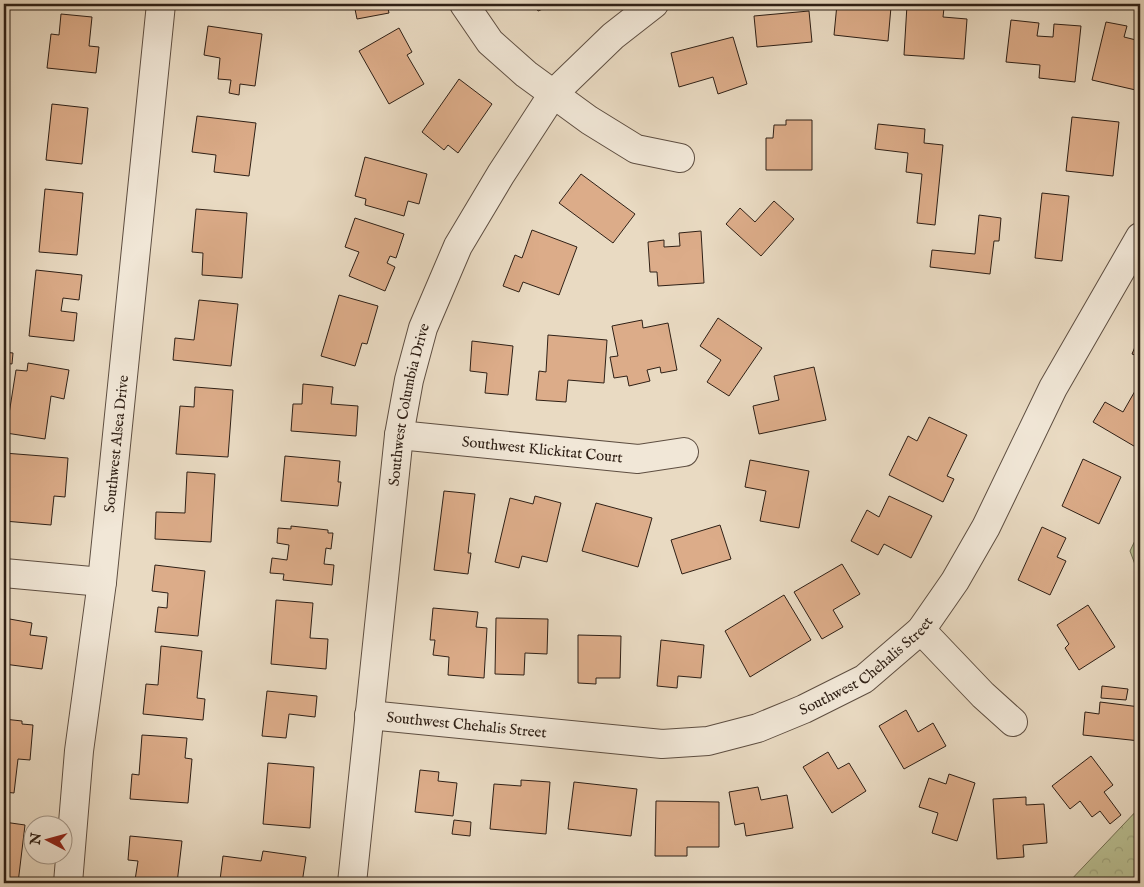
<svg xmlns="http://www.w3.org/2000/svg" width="1144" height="887" font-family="'IM FELL English',serif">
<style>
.forest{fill:url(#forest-crowns);stroke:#747054}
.building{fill:#dcac89;stroke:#2f2016}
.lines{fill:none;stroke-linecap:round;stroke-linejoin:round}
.minor-casing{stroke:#5e4e41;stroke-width:30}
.minor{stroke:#f1e7d7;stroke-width:28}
.labels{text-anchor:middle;stroke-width:4.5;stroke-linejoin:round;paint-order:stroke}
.street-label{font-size:15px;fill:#2f2016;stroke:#f1e7d7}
</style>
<defs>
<pattern id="forest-crowns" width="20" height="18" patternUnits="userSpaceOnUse" patternTransform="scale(1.25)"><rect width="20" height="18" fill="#b9bf92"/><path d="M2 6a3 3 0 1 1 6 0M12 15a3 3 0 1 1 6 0" fill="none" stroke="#9fa47d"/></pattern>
</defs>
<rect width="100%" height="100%" fill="#e9dac2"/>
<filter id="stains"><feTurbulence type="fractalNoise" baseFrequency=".004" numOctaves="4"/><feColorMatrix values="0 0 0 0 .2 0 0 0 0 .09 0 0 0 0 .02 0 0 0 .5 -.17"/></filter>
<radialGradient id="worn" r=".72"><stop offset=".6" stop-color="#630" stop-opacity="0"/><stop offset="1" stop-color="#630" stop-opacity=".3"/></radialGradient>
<!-- forest -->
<path class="forest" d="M1140 530V578L1130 551Z
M1140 807V883H1068Z"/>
<!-- building -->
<path class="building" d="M354 4H387L389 13 357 19Z
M534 4H555L538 11Z
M837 4H861L891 7 888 41 834 35Z
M907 5 944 8 943 17 967 19 964 59 904 55Z
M809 11 812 42 757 47 754 16Z
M61 14 92 17 89 46 99 47 96 73 47 68 51 34 59 35Z
M1011 20 1039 23 1037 36 1053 37 1054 24 1081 26 1075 82 1039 78 1040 65 1006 62Z
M1106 22 1127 26 1124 37 1140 41V91L1092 80Z
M208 26 262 34 255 86 240 84 239 95 229 93 231 80 218 79 220 58 204 55Z
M399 28 412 52 407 55 424 84 389 104 359 51Z
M733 37 747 84 718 94 713 77 679 87 671 53Z
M459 79 492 104 458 153 448 145 444 150 422 132Z
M52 104 88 108 82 164 46 160Z
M197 116 256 123 249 176 214 172 216 155 192 152Z
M1072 117 1119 122 1113 176 1066 171Z
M786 120H812V170H766V138H773L774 125H786Z
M878 124 925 129 924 143 943 145 935 225 917 223 922 174 906 172 908 153 875 149Z
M365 157 427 174 419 204 408 201 404 216 365 205 366 199 355 196Z
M581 174 635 214 613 243 559 203Z
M45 189 83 193 77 255 39 252Z
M1042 193 1069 196 1062 261 1035 258Z
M774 201 794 219 761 256 726 224 740 208 755 222Z
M196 209 247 213 242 278 202 275 203 253 192 252Z
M979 215 1001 218 999 241H994L990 274 930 267 932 250 975 254Z
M355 218 404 234 396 258 390 256 387 263 395 267 385 291 349 276 359 252 345 247Z
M532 230 577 247 559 295 523 282 519 292 503 286 515 255 522 258Z
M701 231 704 283 658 286 657 272H650L648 242 664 240V247L680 246 679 233Z
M36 270 82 275 79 300 63 298 61 311 77 313 74 341 29 336Z
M339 295 378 306 367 344 362 343 355 366 321 356Z
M199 300 238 304 231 366 173 360 175 338 194 340Z
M718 318 762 348 729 396 707 382 721 360 700 346Z
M642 320 643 328 668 323 677 370 661 373 660 367 647 370 650 381 629 386 627 376 614 378 610 357 618 356 612 326Z
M548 335 607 340 604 383 568 380 566 402 536 400 539 371 546 372Z
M1140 335V357L1132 354Z
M472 341 513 346 508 395 485 393 487 373 470 371Z
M4 352 13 353 12 364 4 363Z
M28 363 69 370 64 399 51 396 45 439 6 433 16 370 27 371Z
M814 367 826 420 759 434 753 406 779 400 774 376Z
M303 384 333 387 331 404 358 406 356 436 291 431 293 404H302Z
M195 387 233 390 228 457 176 454 180 406 194 407Z
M1135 391 1140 394V446L1139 449 1093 422 1105 402 1123 412Z
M929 417 967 435 947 476 954 479 943 502 889 475 908 436 917 441Z
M4 453 68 458 65 497 54 496 51 525 4 521Z
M285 456 340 461 338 482H341L338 506 281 501Z
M1083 459 1121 477 1099 524 1062 506Z
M750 460 809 471 799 528 760 521 766 491 745 487Z
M187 472 215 474 211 542 155 539 156 512 185 513Z
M444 491 475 494 468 553H471L468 574 434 570Z
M535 496 561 503 547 562 522 556 519 568 495 562 510 498 533 504Z
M889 496 932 516 911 558 884 544 878 555 851 541 867 510 879 517Z
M596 503 652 518 638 567 582 551Z
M720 525 731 559 682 574 671 540Z
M291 526 328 530V533H333L331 549 326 548 324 564 334 565 332 585 283 580 284 574 270 573 272 558 287 560 289 545 277 543 278 528 291 529Z
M1042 527 1066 538 1057 557 1066 561 1050 595 1018 580Z
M842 564 860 594 833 610 843 627 822 639 794 592Z
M155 565 205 571 198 636 155 632 158 607 167 608 168 593 152 591Z
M784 595 811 640 750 677 725 631Z
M276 600 313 603 310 638 328 639 326 669 271 664Z
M1088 605 1115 647 1079 670 1065 648 1069 644 1057 625Z
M433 608 478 612 476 627 487 628 484 678 448 675 449 657 433 655 435 640H430Z
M4 618 32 623 30 635 47 637 42 669 4 664Z
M496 618 548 619 547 654 525 653 524 675 495 674Z
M578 635 621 636 620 678H596V684L578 683Z
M661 640 704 645 701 678 678 676 677 688 657 686Z
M161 646 202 651 197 698 205 699 203 720 143 714 146 684 158 685Z
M1102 686 1128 689 1126 700 1101 698Z
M267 691 317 696 315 717 289 714 286 738 262 736Z
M1100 702 1140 707V741L1083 735 1085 712 1099 714Z
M906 710 918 732 933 723 946 746 904 769 879 726Z
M4 719 22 721V724L33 725 30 760 18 759 14 793 4 792Z
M142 735 187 738 185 758 192 759 188 803 130 799 132 774 139 775Z
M828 752 838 769 849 763 866 791 832 813 803 767Z
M1091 756 1113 785 1104 792 1121 815 1110 824 1100 811 1092 817 1080 801 1070 809 1052 786Z
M268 763 314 767 310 828 263 824Z
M420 770 439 772 438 781 457 783 453 816 415 812Z
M949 774 975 783 957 841 932 833 938 813 919 807 929 778 946 784Z
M521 780 550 782 546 834 490 829 494 784 521 786Z
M574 782 637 789 631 836 568 829Z
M758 787 761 800 787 795 793 828 746 836 744 823 735 825 729 792Z
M1026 797V805L1044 804 1047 843 1023 845 1024 857 997 859 993 799Z
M656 801 719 802V847H687V856H655Z
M454 820 471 822 470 836 452 834Z
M4 822 25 825 18 883H4Z
M130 836 182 841 177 883 135 880 138 861 128 860Z
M263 851 306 857 302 883H242L220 880 223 856 261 861Z
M406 878 432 881V883H406Z"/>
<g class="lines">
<defs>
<g id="minor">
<path d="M464 4 490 42 526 74 589 120 636 149 680 158"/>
<path id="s1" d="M399 435 638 459 684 452"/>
<path d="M4 573 102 582"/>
<path d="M921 630 983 695 1013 722"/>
<path id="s2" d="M369 715 662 744 708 741 758 728 804 709 864 679 921 630 955 581 986 527 1053 388 1140 237"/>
<path id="s3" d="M68 883 79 751 102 582 161 4"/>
<path id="s4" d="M352 883 399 435 409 380 423 328 458 246 501 174 553 94 613 36 654 4"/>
</g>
</defs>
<!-- minor casing -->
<use href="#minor" class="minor-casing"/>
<!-- minor -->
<use href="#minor" class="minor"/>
</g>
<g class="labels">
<!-- street labels -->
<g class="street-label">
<text dy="5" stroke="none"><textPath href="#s4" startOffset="482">Southwest Columbia Drive</textPath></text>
<text dy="5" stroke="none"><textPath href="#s3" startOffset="442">Southwest Alsea Drive</textPath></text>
<text dy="5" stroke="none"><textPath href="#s1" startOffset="144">Southwest Klickitat Court</textPath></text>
<text dy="5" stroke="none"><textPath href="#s2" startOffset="518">Southwest Chehalis Street</textPath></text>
<text dy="5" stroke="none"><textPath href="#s2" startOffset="98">Southwest Chehalis Street</textPath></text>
</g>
</g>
<!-- margin -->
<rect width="1144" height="887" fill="none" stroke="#e9dac2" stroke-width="20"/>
<rect x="5" y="5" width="1134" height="877" fill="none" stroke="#2f2016" stroke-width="2.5"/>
<rect x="10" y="10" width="1124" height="867" fill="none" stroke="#2f2016"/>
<!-- north arrow -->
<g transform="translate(48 840) rotate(276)"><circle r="24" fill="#f1e7d7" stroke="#a3978a"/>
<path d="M0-4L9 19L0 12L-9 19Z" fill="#8f2418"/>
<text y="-8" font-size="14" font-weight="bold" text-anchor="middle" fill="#2f2016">N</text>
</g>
<rect width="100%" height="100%" filter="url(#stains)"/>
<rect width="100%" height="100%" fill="url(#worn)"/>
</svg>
